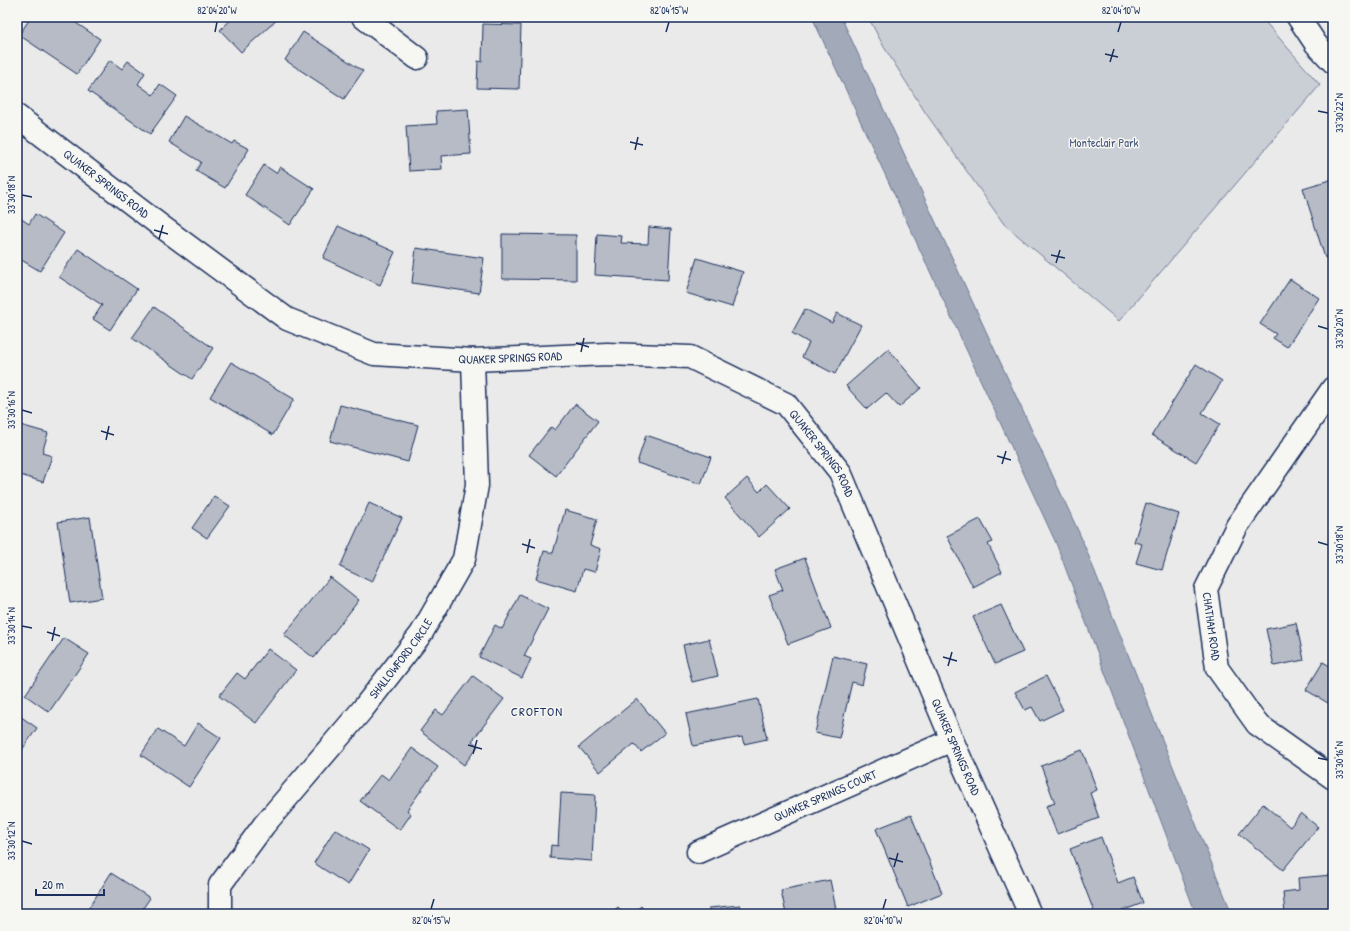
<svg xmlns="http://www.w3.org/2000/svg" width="1350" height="931" font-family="'Patrick Hand',sans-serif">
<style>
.green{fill:#caced5;stroke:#727e9a}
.water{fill:#a2aaba;stroke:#6c7995}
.building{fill:#b6bbc6;stroke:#1b2f5e}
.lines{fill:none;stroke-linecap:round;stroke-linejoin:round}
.minor-casing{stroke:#1b2f5e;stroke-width:25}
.minor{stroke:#f6f6f2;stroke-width:22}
.ticks{fill:none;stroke:#1b2f5e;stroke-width:1.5}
.labels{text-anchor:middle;stroke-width:3;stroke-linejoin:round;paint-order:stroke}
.park-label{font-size:12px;fill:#47577c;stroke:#f6f6f2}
.street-label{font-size:12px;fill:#1b2f5e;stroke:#f6f6f2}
.neighbourhood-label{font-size:13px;letter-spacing:1px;fill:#1b2f5e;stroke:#f6f6f2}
.neatline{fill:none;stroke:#1b2f5e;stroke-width:1.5}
.ticks-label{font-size:10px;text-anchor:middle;fill:#1b2f5e}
</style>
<rect width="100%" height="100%" fill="#e9eae9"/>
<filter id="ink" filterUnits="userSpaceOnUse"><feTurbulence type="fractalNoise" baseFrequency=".025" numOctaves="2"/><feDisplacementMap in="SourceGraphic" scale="8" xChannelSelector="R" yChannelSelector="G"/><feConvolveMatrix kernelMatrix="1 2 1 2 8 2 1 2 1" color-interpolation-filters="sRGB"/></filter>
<g filter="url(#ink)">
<!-- green -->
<path class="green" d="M868 17H1261L1320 85 1119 321 1004 224 925 112 884 47Z"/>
<!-- water -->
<path class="water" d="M812 17H841L1081 537 1232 914H1196L1056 543Z"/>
<!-- building -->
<path class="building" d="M31 17H67L100 39 77 74 19 35Z
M234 17H280L241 52 220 30Z
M483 24 521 25 519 89 477 88 478 61 482 62Z
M303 32 363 71 344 99 285 60Z
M110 60 122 69 128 61 145 73 138 84 153 95 160 84 177 96 150 134 88 91Z
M468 109 471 154 441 156 442 169 409 171 406 126 437 124 436 111Z
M184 116 232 144 234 141 249 149 225 188 196 171 201 162 169 142Z
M264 165 276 173 280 167 314 189 290 225 245 195Z
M1333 179V255L1325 258 1303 188Z
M35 214 64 233 40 271 18 258 17 260V216L29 224Z
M338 226 395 252 380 285 323 258Z
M649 227 671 229 668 280 595 275 597 234 622 236 621 243 648 244Z
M502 234 576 235V280L502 279Z
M416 248 484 258 479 293 412 283Z
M78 249 137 289 110 330 93 319 102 305 59 277Z
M697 258 743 272 732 307 686 293Z
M1290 279 1319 298 1287 347 1273 338 1276 334 1260 324Z
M154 307 213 348 192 379 132 338Z
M805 309 832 323 837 313 861 325 835 374 802 357 809 343 792 333Z
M888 349 921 388 899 407 886 393 867 409 846 386Z
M231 362 294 399 273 435 210 397Z
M1196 364 1222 381 1202 413 1220 424 1196 462 1152 435Z
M575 404 598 421 556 476 529 455 551 427 555 430Z
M340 405 418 425 408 462 330 441Z
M17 424 48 433 42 453 52 456 43 482 17 474Z
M646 435 711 457 701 484 637 463Z
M747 478 759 492 767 484 790 509 759 537 725 498Z
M214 496 230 506 207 538 192 528Z
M369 503 402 518 372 582 340 567Z
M1146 503 1179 514 1162 570 1136 563 1142 544 1134 542Z
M565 510 597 519 590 545 601 549 595 572 583 569 577 591 536 579 544 551 553 553Z
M90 517 102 598 70 603 58 522Z
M980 519 993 542 988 544 1002 572 973 587 947 536Z
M805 558 831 628 788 644 769 595 783 590 775 569Z
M330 577 359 600 314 658 284 635Z
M520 595 548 609 524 656 531 659 522 678 479 657 495 625 502 629Z
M1001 605 1023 652 995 664 973 617Z
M1296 623 1304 660 1274 666 1266 629Z
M64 638 89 654 49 712 25 695Z
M709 639 718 676 692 682 683 645Z
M268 649 296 670 256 723 219 696 237 673 245 679Z
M833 656 867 664 862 685 852 682 839 738 815 733Z
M1323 662 1333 668V706L1306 690Z
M473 676 504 699 472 741 478 746 464 765 420 731 436 710 443 715Z
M1046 676 1063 710 1040 721 1032 707 1025 710 1015 692Z
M637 699 665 733 641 752 634 744 600 772 579 747Z
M758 699 767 739 744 744 742 737 693 746 686 714Z
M17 714 37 728 17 757Z
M198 723 221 738 189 787 141 755 158 729 184 746Z
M412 748 438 767 407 810 411 814 400 830 360 801 381 774 389 780Z
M1082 750 1097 790 1090 793 1099 818 1057 834 1046 806 1055 803 1041 766Z
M561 793 595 795 592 861 550 858 551 845 558 846Z
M1263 804 1290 827 1301 813 1318 827 1283 870 1239 834Z
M911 815 942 893 908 907 876 829Z
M335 829 369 850 348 885 314 863Z
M1101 837 1118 883 1133 877 1143 903 1114 914H1095L1070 849Z
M111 873 150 898 139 914H85Z
M1332 875 1333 914H1285L1283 892 1299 890 1298 878Z
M830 880 837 914H786L781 890Z
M740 905V914H709V908Z
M641 906 647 914H632Z
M618 907 624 914H610Z"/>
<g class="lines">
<defs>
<g id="minor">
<path d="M363 17 417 58"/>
<path d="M1298 17 1316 44 1333 62"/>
<path id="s1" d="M17 116 161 226 287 319 374 354 473 360 607 354 690 357 786 404 840 472 952 740 1030 914"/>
<path id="s2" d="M1333 388 1237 526 1206 589 1217 668 1257 724 1333 778"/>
<path id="s3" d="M698 852 952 740"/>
<path id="s4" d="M220 914V885L264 825 362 710 421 634 464 559 477 485 473 360"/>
</g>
</defs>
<!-- minor casing -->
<use href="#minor" class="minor-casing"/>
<!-- minor -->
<use href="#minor" class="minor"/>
</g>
</g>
<!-- ticks -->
<path class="ticks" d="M215 32 217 22M666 32 669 22M1118 32 1121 22M1105 54 1118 57M1110 62 1114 49M1318 111 1328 113M630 142 643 145M635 150 638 137M22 195 32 197M154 230 168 234M159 239 163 225M1051 255 1065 258M1056 263 1060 250M1318 326 1328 329M576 343 589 347M581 352 584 338M22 410 32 413M101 431 114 435M106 440 109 426M997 456 1011 460M1002 464 1006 451M1318 542 1328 545M522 544 535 548M527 553 530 539M22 626 32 628M47 632 60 636M52 641 55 627M943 657 957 661M948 666 952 652M468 745 482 749M473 754 477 740M1318 758 1328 760M22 841 32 844M889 858 903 862M894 867 898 853M431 909 434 899M883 909 886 899"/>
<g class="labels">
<!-- park labels -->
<g class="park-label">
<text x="1104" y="147">Monteclair Park</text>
</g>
<!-- street labels -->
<g class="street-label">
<text dy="4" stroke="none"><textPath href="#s1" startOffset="112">QUAKER SPRINGS ROAD</textPath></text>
<text dy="4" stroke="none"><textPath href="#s1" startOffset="568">QUAKER SPRINGS ROAD</textPath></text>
<text dy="4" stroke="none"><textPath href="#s1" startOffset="916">QUAKER SPRINGS ROAD</textPath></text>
<text dy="4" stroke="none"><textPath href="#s2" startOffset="276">CHATHAM ROAD</textPath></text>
<text dy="4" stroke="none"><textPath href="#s4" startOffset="319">SHALLOWFORD CIRCLE</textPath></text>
<text dy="4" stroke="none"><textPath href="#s1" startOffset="1240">QUAKER SPRINGS ROAD</textPath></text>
<text dy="4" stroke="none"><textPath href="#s3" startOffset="139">QUAKER SPRINGS COURT</textPath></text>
</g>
<!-- neighbourhood labels -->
<g class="neighbourhood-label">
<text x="537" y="716">CROFTON</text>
</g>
</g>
<!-- margin -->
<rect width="1350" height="931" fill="none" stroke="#f6f6f2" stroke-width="44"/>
<!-- scale -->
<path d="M36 889v6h68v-6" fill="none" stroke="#1b2f5e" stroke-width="2"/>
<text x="42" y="889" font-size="12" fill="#1b2f5e" stroke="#f6f6f2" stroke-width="3" paint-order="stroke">20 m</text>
<rect x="22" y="22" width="1306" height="887" class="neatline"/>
<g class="ticks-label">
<text x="217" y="14">82°04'20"W</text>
<text x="669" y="14">82°04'15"W</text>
<text x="1121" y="14">82°04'10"W</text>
<text transform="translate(1339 113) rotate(-90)" y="4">33°30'22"N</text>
<text transform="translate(11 195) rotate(-90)" y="4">33°30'18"N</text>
<text transform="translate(1339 329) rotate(-90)" y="4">33°30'20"N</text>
<text transform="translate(11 410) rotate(-90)" y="4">33°30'16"N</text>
<text transform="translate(1339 545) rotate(-90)" y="4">33°30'18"N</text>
<text transform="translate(11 626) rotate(-90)" y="4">33°30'14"N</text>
<text transform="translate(1339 760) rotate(-90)" y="4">33°30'16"N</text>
<text transform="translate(11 841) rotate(-90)" y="4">33°30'12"N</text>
<text x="431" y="924">82°04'15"W</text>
<text x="883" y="924">82°04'10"W</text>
</g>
</svg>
